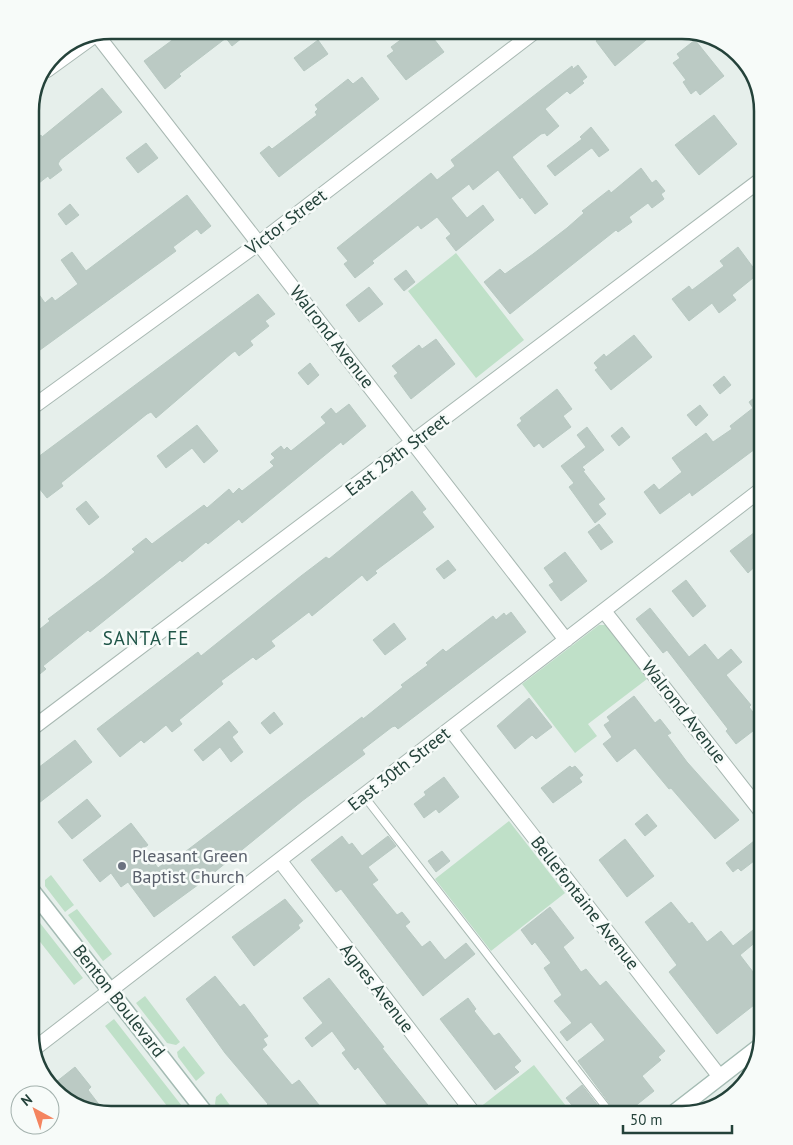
<svg xmlns="http://www.w3.org/2000/svg" width="793" height="1145" font-family="'PT Sans',sans-serif">
<style>
.green{fill:#bfe0c8}
.building{fill:#bbcac4;stroke:#b8c9c2}
.lines{fill:none;stroke-linecap:round;stroke-linejoin:round}
.lane-casing{stroke:#a8b8b2;stroke-width:9}
.street-casing{stroke:#a8b8b2;stroke-width:16}
.secondary-casing{stroke:#a4bbb3;stroke-width:18}
.lane{stroke:#fff;stroke-width:7}
.street{stroke:#fff;stroke-width:14}
.secondary{stroke:#fff;stroke-width:15}
.worship-dot{fill:#6b7280;stroke:#f7fbf9;stroke-width:2}
.labels{text-anchor:middle;stroke-width:5;stroke-linejoin:round;paint-order:stroke}
.street-label{font-size:18px;fill:#24423a;stroke:#f7fbf9}
.worship-label{font-size:18px;fill:#5b616d;stroke:#f7fbf9;text-anchor:start}
.neighbourhood-label{font-size:19px;letter-spacing:1px;fill:#1f5548;stroke:#f7fbf9}
.rim{fill:none;stroke:#24423a;stroke-width:2.5}
</style>
<rect width="100%" height="100%" fill="#e6efeb"/>
<!-- green -->
<path class="green" d="M456 253 524 340 476 378 408 291Z
M599 625H606L647 679 588 724 597 736 575 753 522 684Z
M509 821 565 893 491 951 435 879Z
M51 875 74 905 65 912 45 886V880Z
M77 909 112 954 103 961 68 915Z
M33 914 83 978 74 985 30 929V916Z
M145 996 180 1042 176 1045 167 1043 136 1003Z
M114 1019 189 1115H174L105 1026Z
M184 1046 205 1073 196 1081 178 1057 177 1052Z
M534 1065 573 1115H485L479 1108Z
M221 1093 237 1115H223L215 1104 216 1097Z"/>
<!-- building -->
<path class="building" d="M186 30H252L232 46 226 38 179 74 181 76 165 89 144 61Z
M414 30H427L444 52 406 80 387 56 394 51 391 47Z
M609 30H658L615 66 596 41Z
M318 40 328 54 304 71 294 58Z
M695 40 724 76 700 95 696 90 691 94 683 82 686 80 673 63 680 58 677 54Z
M578 65 587 77 582 81 584 83 570 94 567 91 545 109 559 126 547 136 545 133 541 134 512 157 548 204 535 214 522 197 520 199 498 170 473 190 469 184 451 198 467 218 483 205 494 220 456 251 446 238 451 234 437 217 421 229 418 225 372 261 374 263 355 278 344 264 348 261 337 248 431 173 437 180 455 166 451 160 572 66 573 69Z
M362 77 379 99 279 177 260 153 269 146 272 149 317 115 315 112 318 109 315 105 348 79 353 84Z
M102 88 122 112 60 160 58 164 62 170 50 179 48 176 30 190V144L41 135 42 137Z
M714 115 737 144 699 175 675 145Z
M591 127 609 150 599 157 592 148 590 149 555 176 547 166 582 139 580 137Z
M146 143 158 158 138 173 126 158Z
M641 168 652 183 656 180 665 191 661 194 664 199 652 208 648 203 629 217 632 222 618 232 616 230 510 314 484 282 500 269 505 274 533 254 567 228 584 213 582 211 609 190 611 193Z
M187 195 211 226 201 234 197 229 173 247 176 251 40 350 36 344 30 348V282L45 303 52 297 55 301 78 284 61 260 72 252 86 271Z
M70 204 79 215 66 225 58 214Z
M738 247 758 274 732 295 736 300 719 313 712 303 689 321 672 299 689 286 692 290 724 266 720 261Z
M406 270 415 282 404 291 394 279Z
M369 287 383 304 359 322 346 305Z
M258 294 275 314 265 321 269 326 250 341 253 345 239 356 235 351 232 353 156 418 151 412 147 414 61 483 63 486 47 498 39 488 30 495V463Z
M634 335 652 357 611 390 595 370 598 368 594 363 604 354 606 357Z
M436 339 455 364 411 399 394 376 398 373 392 366 419 345 422 349Z
M310 363 319 375 308 385 298 373Z
M724 376 731 385 720 394 713 385Z
M557 389 572 409 563 416 571 427 543 448 539 443 534 447 517 425 522 421 520 418Z
M763 391V443L692 496 690 492 660 514 644 492 654 484 659 490 682 472 672 458 706 433 713 442 732 429 730 426 753 408 749 402Z
M349 404 366 426 343 445 341 442 242 523 239 519 208 544 206 542 182 562 180 560 90 632 88 630 43 666 46 669 30 682V637L50 621 48 619 104 577 135 552 132 549 146 538 152 544 204 505 207 508 229 489 233 494 239 488 242 491 274 466 270 462 275 458 271 454 281 446 284 450 287 447 291 451 326 423 321 417 331 408 336 414Z
M700 405 708 415 696 426 687 415Z
M197 425 218 451 204 463 192 448 166 468 157 456Z
M587 427 604 450 582 467 585 470 583 471 605 499 598 504 606 514 595 523 569 487 574 483 561 466 586 447 577 435Z
M622 427 630 437 619 446 611 436Z
M412 491 426 509 422 512 434 527 375 571 377 573 367 581 362 575 312 616 309 612 271 641 275 646 256 660 253 657 221 681 223 684 179 720 182 724 172 732 166 725 144 743 141 740 120 757 97 729 198 652 201 656 301 576 326 557 329 559Z
M86 501 99 517 89 525 76 509Z
M599 524 613 542 601 550 588 532Z
M763 526V559L748 573 730 551Z
M565 552 587 581 561 601 549 585 554 582 544 568Z
M448 560 456 570 444 579 436 569Z
M686 580 706 606 693 617 672 591Z
M650 608 689 657 705 644 718 660 731 649 742 662 726 675 751 705 749 707 762 724 736 744 726 731 728 729 691 681 667 650 663 653 636 619Z
M511 612 526 632 398 729 395 726 392 727 362 750 365 754 302 801 206 879 154 917 128 882 121 887 111 873 100 882 83 860 131 823 148 845 144 848 158 868 179 852 181 855 362 717 363 719 403 687 401 685 428 665 426 663 443 649 446 652 493 616 496 620 504 613 506 616Z
M394 623 406 639 385 655 373 640Z
M634 696 655 723 660 719 671 733 667 735 687 762 739 820 715 839 671 788 669 789 635 748 617 762 603 744 612 737 604 725 610 721 607 717Z
M529 698 552 727 536 739 532 735 515 749 497 726Z
M274 712 283 724 270 734 261 723Z
M229 721 238 732 232 737 243 752 231 762 220 747 203 761 194 750Z
M75 740 92 762 35 806 30 800V774Z
M570 766 572 768 575 766 583 775 579 778 582 782 553 803 541 788Z
M444 777 459 797 439 813 436 809 424 818 414 804 426 795 424 792Z
M87 799 101 816 72 839 58 822Z
M647 814 657 826 645 836 635 824Z
M342 836 349 845 352 843 362 856 388 836 396 846 368 867 378 880 372 884 397 915 402 912 410 922 405 926 422 947 430 941 445 960 466 943 475 954 423 996 341 889 336 892 311 860Z
M625 839 654 876 627 897 599 860Z
M754 841 763 854 741 871 738 868 733 872 726 863Z
M442 851 450 861 436 872 428 861Z
M285 899 303 921 298 925 300 928 254 966 232 937Z
M671 902 689 924 692 922 707 942 721 931 733 946 763 922V936L740 955 763 985V998L717 1034 669 972 677 965 645 922Z
M550 907 574 938 563 947 581 972 586 969 600 986 606 981 665 1051 658 1057 661 1060 642 1076 654 1091 624 1115H618L578 1061 605 1040 591 1022 567 1041 560 1032 572 1023 554 1001 562 995 544 968 551 963 535 942 532 945 521 930Z
M215 976 240 1007 244 1004 268 1036 263 1039 267 1045 262 1049 292 1085 299 1080 327 1115H273L266 1106 268 1104 225 1053 186 999Z
M329 978 384 1047 382 1048 436 1115H395L358 1067 355 1070 342 1053 346 1050 332 1031 312 1047 305 1038 323 1023 303 998Z
M468 998 476 1009 474 1011 494 1036 499 1033 521 1061 514 1067 519 1072 495 1090 440 1019Z
M75 1067 91 1087 88 1090 107 1115 66 1102 51 1086Z
M582 1085 602 1111 596 1115H580L566 1098Z"/>
<g class="lines">
<defs>
<path id="lane" d="M364 796 612 1115"/>
<path id="street" d="M97 35 566 640
M47 70 94 36
M30 409 259 243 537 30
M604 611 763 814
M450 729 720 1077
M30 730 763 178
M280 861 475 1115
M34 1049 763 488"/>
<path id="secondary" d="M30 888 207 1115
M671 1115 760 1046"/>
</defs>
<!-- lane casing -->
<use href="#lane" class="lane-casing"/>
<!-- street casing -->
<use href="#street" class="street-casing"/>
<!-- secondary casing -->
<use href="#secondary" class="secondary-casing"/>
<!-- lane -->
<use href="#lane" class="lane"/>
<!-- street -->
<use href="#street" class="street"/>
<!-- secondary -->
<use href="#secondary" class="secondary"/>
</g>
<!-- markers -->
<circle class="worship-dot" cx="122" cy="866" r="5"/>
<g class="labels">
<!-- street labels -->
<g class="street-label">
<text transform="translate(286 222) rotate(-37)" y="6">Victor Street</text>
<text transform="translate(332 337) rotate(52)" y="6">Walrond Avenue</text>
<text transform="translate(397 455) rotate(-37)" y="6">East 29th Street</text>
<text transform="translate(684 712) rotate(52)" y="6">Walrond Avenue</text>
<text transform="translate(399 769) rotate(-38)" y="6">East 30th Street</text>
<text transform="translate(585 903) rotate(52)" y="6">Bellefontaine Avenue</text>
<text transform="translate(377 988) rotate(52)" y="6">Agnes Avenue</text>
<text transform="translate(119 1001) rotate(52)" y="6">Benton Boulevard</text>
</g>
<!-- worship labels -->
<g class="worship-label">
<text x="132" y="862">Pleasant Green<tspan x="132" dy="21">Baptist Church</tspan></text>
</g>
<!-- neighbourhood labels -->
<g class="neighbourhood-label">
<text x="146" y="645">SANTA FE</text>
</g>
</g>
<!-- crop -->
<path d="M0 0H793V1145H0ZM111 39H682A72 72 0 0 1 754 111V1034A72 72 0 0 1 682 1106H111A72 72 0 0 1 39 1034V111A72 72 0 0 1 111 39Z" fill="#f7fbf9" fill-rule="evenodd"/>
<path class="rim" d="M111 39H682A72 72 0 0 1 754 111V1034A72 72 0 0 1 682 1106H111A72 72 0 0 1 39 1034V111A72 72 0 0 1 111 39Z"/>
<!-- north arrow -->
<g transform="translate(35 1110) rotate(320)"><circle r="24" fill="#f7fbf9" stroke="#a3b1ad"/>
<path d="M0-4L9 19L0 12L-9 19Z" fill="#f4845f"/>
<text y="-8" font-size="14" font-weight="bold" text-anchor="middle" fill="#24423a">N</text>
</g>
<!-- scale -->
<path d="M623 1125v8h109v-8" fill="none" stroke="#24423a" stroke-width="2.5"/>
<text x="630" y="1125" font-size="15" fill="#24423a" stroke="#f7fbf9" stroke-width="4" paint-order="stroke">50 m</text>
</svg>
